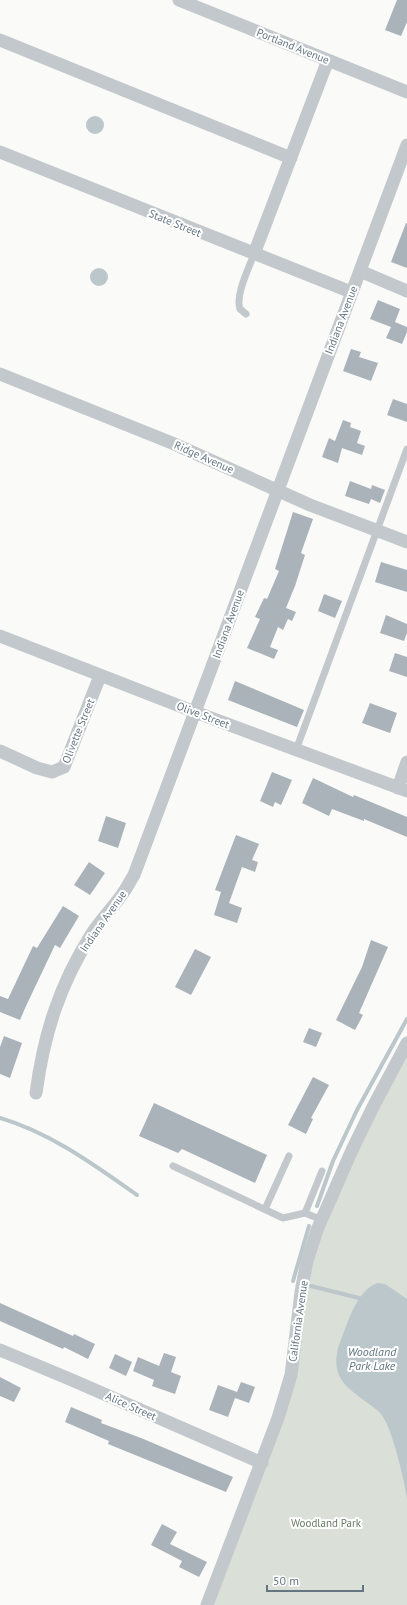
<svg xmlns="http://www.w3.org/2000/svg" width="407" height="1605" font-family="'PT Sans',sans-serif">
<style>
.green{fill:#dadfd7}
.water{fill:#bbc7cb}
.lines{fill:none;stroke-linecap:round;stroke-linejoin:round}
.stream{stroke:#bbc7cb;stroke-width:4}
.building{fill:#aab3b9}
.lane{stroke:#c3c8cc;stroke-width:7}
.street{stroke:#c3c8cc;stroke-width:13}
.labels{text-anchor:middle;stroke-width:4;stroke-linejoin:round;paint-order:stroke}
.street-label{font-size:11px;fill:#657683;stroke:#fff}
.park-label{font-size:11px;fill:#687a64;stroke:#fff}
.water-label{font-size:12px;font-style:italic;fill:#60757c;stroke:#fff}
</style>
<rect width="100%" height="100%" fill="#fafaf8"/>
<!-- green -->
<path class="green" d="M407 1042V1605H207L291 1375 304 1277 340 1178Z"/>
<!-- water -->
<path class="water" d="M86 125a9 9 0 1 1 18 0a9 9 0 1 1-18 0Z
M90 277a9 9 0 1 1 18 0a9 9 0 1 1-18 0Z
M378 1283 385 1284 407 1299V1498C404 1479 392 1427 381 1414 378 1410 373 1407 369 1404 347 1387 331 1379 338 1348 346 1328 356 1289 378 1283Z"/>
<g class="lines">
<!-- stream -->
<path class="stream" d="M0 1118C51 1133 94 1165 137 1195
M317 1206 333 1161 357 1110 407 1019
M293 1281 309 1226
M311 1286 359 1298"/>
</g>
<!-- building -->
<path class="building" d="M397 0H407V22L401 36 385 30Z
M406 223H407V268L391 262Z
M378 300 400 309 395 322 407 327V332L402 344 386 338 391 327 370 319Z
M351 349 361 352 359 357 378 363 371 381 343 371Z
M393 399 407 404V422L387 415Z
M343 420 351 423 350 427 361 431 357 443 365 446 362 455 342 448 338 463 322 457 329 438 335 441Z
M350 481 371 489 372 485 385 490 380 503 371 499 369 504 345 496Z
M293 512 313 519 301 553 305 555 295 586 286 608 296 612 292 621 288 619 283 630 278 627 270 647 278 650 274 659 247 648 260 619 255 617 264 598 267 599 279 571 275 569Z
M381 562 407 570V592L375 582Z
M324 594 342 601 335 618 318 611Z
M386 615 407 624V633L404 641 380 633Z
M395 653 407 657V677L389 671Z
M235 681 304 710 297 727 228 700Z
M370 703 397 713 390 733 362 723Z
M272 772 292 780 281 805 275 802 273 807 260 801Z
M313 778 353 797 354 795 407 817V837L364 819V821L332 809 329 816 302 803Z
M106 816 126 823 118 848 98 841Z
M236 835 259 844 252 860 258 862 255 872 242 867 229 903 242 908 237 923 214 915 221 892 215 890Z
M89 862 105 873 90 895 74 885Z
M63 906 79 916 60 948 55 945 26 1006 20 1020 0 1012V996L8 999 33 946 37 948Z
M371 940 388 947 359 1013 363 1015 355 1030 336 1020 362 967Z
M195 949 211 957 191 995 175 987Z
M309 1028 322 1033 316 1047 303 1042Z
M4 1036 22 1043 10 1078 0 1074V1047Z
M313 1077 329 1085 311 1118 313 1119 306 1134 288 1125Z
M154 1103 267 1155 255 1183 182 1149 178 1153 139 1136Z
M0 1303 73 1336 74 1334 95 1344 88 1359 64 1347 63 1349 0 1321Z
M164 1353 176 1357 171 1372 181 1376 175 1394 152 1386 154 1380 133 1371 138 1357 159 1366Z
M115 1354 132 1362 126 1376 109 1368Z
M0 1377 21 1388 14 1402 0 1396Z
M241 1382 255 1387 249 1403 235 1398 228 1417 209 1410 218 1385 237 1392Z
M71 1407 102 1420 101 1423 141 1438 233 1477 226 1492 108 1444 109 1441 65 1422Z
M162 1524 177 1532 170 1544 207 1562 199 1577 179 1567 182 1561 151 1545Z"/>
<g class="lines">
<!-- lane -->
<path class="lane" d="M246 314 240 309C235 295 249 268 254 254
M296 750 407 449
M173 1166 283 1218 305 1213 322 1220
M265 1209 289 1156
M305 1213 322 1171"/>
<!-- street -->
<path class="street" d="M179 0 407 92
M0 40 291 158
M0 152 351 292
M254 254 328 60
M360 271 407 291
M0 374 172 443 310 505 407 542
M0 636 195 712 407 791
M0 751 37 768 52 772 64 767 100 676
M398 788 407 762
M36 1093C44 1034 59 986 91 935 100 920 113 908 123 893 127 888 130 881 134 875L407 145
M0 1350 72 1380 262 1463
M207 1605 278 1418 291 1375 301 1292 307 1261 317 1230 352 1150 374 1105 407 1043"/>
</g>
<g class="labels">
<!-- street labels -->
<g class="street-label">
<text transform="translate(293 46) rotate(22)" y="4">Portland Avenue</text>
<text transform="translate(175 223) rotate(22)" y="4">State Street</text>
<text transform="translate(341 320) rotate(-69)" y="4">Indiana Avenue</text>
<text transform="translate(204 457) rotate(24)" y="4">Ridge Avenue</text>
<text transform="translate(228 624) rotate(-70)" y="4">Indiana Avenue</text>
<text transform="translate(203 715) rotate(21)" y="4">Olive Street</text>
<text transform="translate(78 731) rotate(-68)" y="4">Olivette Street</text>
<text transform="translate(103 921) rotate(-55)" y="4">Indiana Avenue</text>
<text transform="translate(298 1321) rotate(-82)" y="4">California Avenue</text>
<text transform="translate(131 1406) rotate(24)" y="4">Alice Street</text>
</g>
<!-- park labels -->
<g class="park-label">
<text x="326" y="1527">Woodland Park</text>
</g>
<!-- water labels -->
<g class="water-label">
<text x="372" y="1356">Woodland<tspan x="372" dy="14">Park Lake</tspan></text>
</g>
</g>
<!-- scale -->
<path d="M267 1585v6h96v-6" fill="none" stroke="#657683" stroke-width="2"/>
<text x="273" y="1585" font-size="12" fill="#657683" stroke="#ffffff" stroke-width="3" paint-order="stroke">50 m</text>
</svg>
